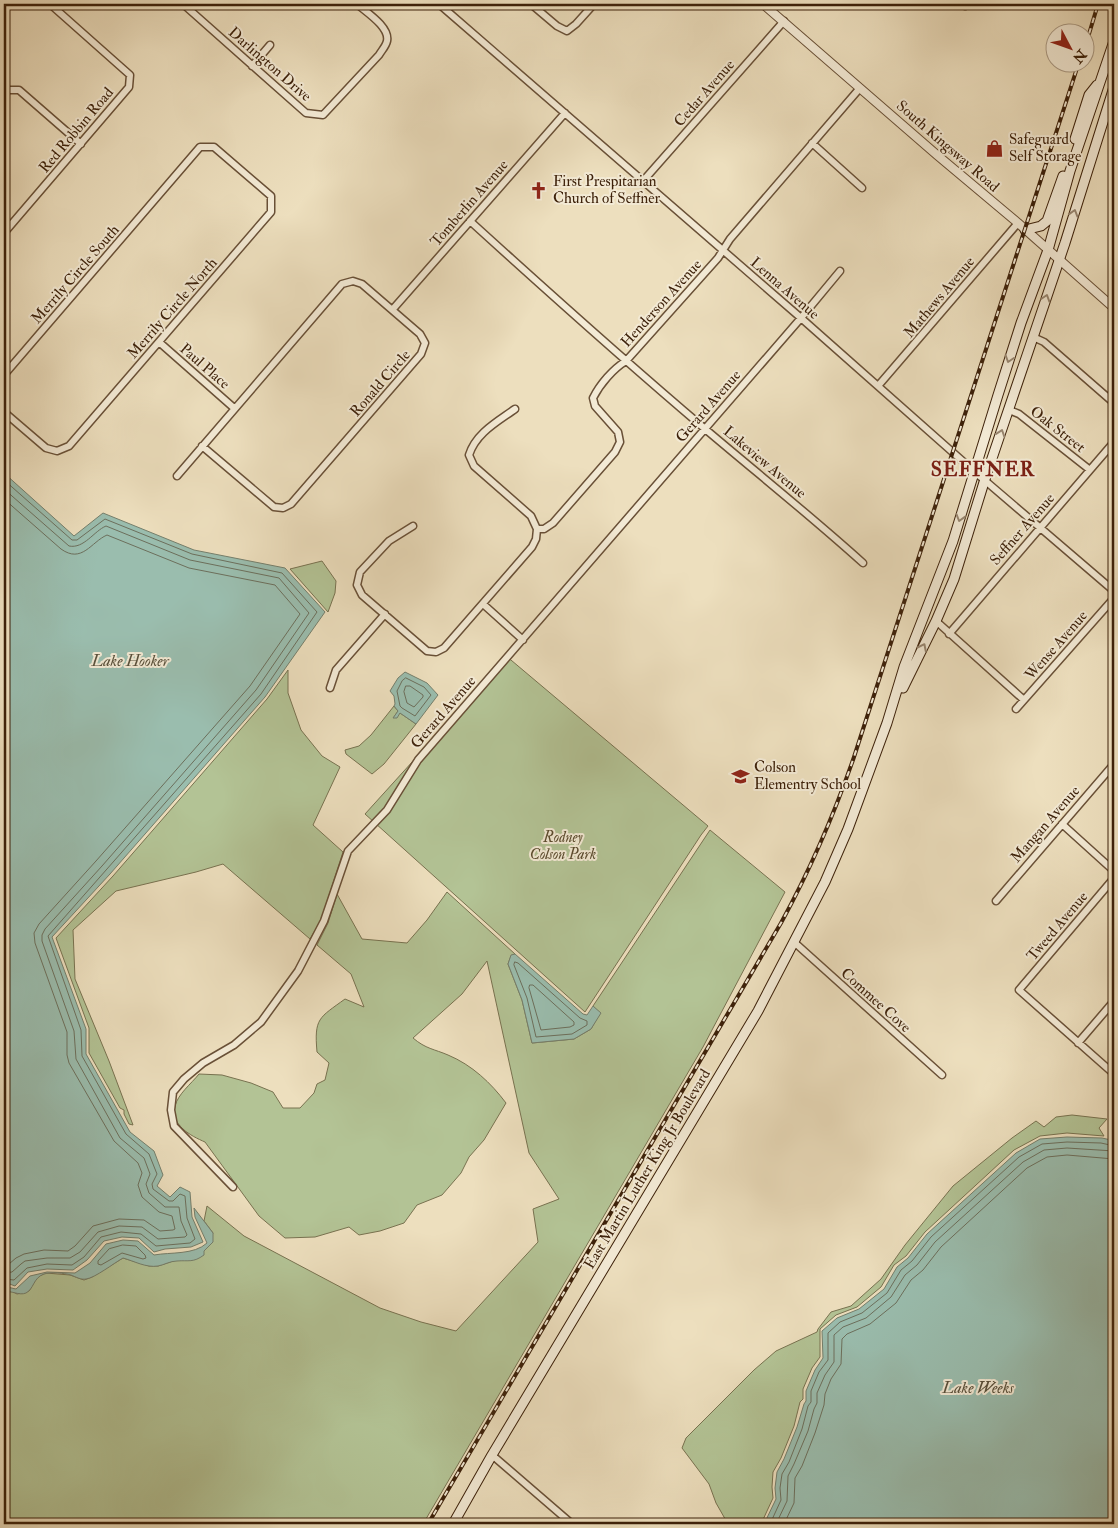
<svg xmlns="http://www.w3.org/2000/svg" width="1118" height="1528" font-family="'IM FELL Double Pica',serif">
<style>
.green{fill:#b3c395;stroke:#787250}
.water{fill:#9abdae;stroke:#757f6c}
.lines{fill:none;stroke-linecap:round;stroke-linejoin:round}
.shore{stroke:#6c6f5c;stroke-width:1}
.minor-casing{stroke:#695037;stroke-width:9}
.tertiary-casing{stroke:#695037;stroke-width:10}
.secondary-casing{stroke:#3d210a;stroke-width:11}
.minor{stroke:#f3ead5;stroke-width:6}
.tertiary{stroke:#f3ead5;stroke-width:8}
.secondary{stroke:#f3ead5;stroke-width:9}
.rail-casing{stroke:#3d210a;stroke-width:4}
.rail{stroke:#f3ead5;stroke-width:2;stroke-dasharray:5.5;stroke-linecap:butt}
.oneway{stroke:#988670}
.labels{text-anchor:middle;stroke-width:4;stroke-linejoin:round;paint-order:stroke}
.street-label{font-size:15px;fill:#3d210a;stroke:#f3ead5}
.poi-label{font-size:15px;fill:#3d210a;stroke:#f3ead5;text-anchor:start}
.park-label{font-size:15px;font-style:italic;fill:#5a4a2d;stroke:#f3ead5}
.water-label{font-size:16px;font-style:italic;fill:#59503b;stroke:#f3ead5}
.district-label{font-size:20px;font-weight:bold;letter-spacing:1px;fill:#7a1f14;stroke:#f3ead5}
</style>
<rect width="100%" height="100%" fill="#eddfbe"/>
<filter id="stains"><feTurbulence type="fractalNoise" baseFrequency=".004" numOctaves="4"/><feColorMatrix values="0 0 0 0 .2 0 0 0 0 .09 0 0 0 0 .02 0 0 0 .5 -.17"/></filter>
<radialGradient id="worn" r=".72"><stop offset=".6" stop-color="#630" stop-opacity="0"/><stop offset="1" stop-color="#630" stop-opacity=".3"/></radialGradient>
<!-- green -->
<path class="green" d="M322 561 336 581 335 593 328 612 290 569Z
M505 655 708 826 701 835 585 1012 365 814 442 729Z
M288 670V693L301 730 322 756 340 767 313 825 343 852 321 920 310 939 223 864 196 872 116 891 73 930 75 979 109 1061 133 1125 129 1124 124 1114V1110L120 1108 89 1053V1028L56 938 113 876 267 699Z
M394 706 398 711 394 717 400 713 416 724 384 764 372 774 346 754 345 750 359 746 371 735Z
M710 830 785 892 703 1047 423 1524H4V1292L10 1290 17 1294 29 1291 37 1277 46 1273 70 1275 84 1280 92 1277 123 1258 149 1266H158L204 1251 213 1233 204 1221 207 1206 244 1236 380 1308 421 1322 456 1331 538 1242 533 1209 559 1199 529 1153 487 961 462 994 413 1038C426 1049 434 1049 448 1055 472 1065 491 1083 506 1103L484 1140 469 1157 461 1173 442 1195 417 1205 404 1223 380 1231 359 1235 349 1227 315 1237 285 1238 259 1216 205 1142C191 1136 170 1125 175 1106 178 1094 191 1084 199 1074L222 1075 251 1083 273 1092 283 1108H300L314 1093 317 1084 325 1080 329 1063 317 1052C314 1018 319 1018 345 999L364 1007 351 974 317 945 328 923 337 894 362 939 407 943 427 920 447 892 515 954 511 956 508 964 522 1000 532 1043 574 1039 591 1029 600 1013 593 1006Z
M1072 1115 1107 1119 1099 1128 1104 1136 1067 1133 1040 1136 1014 1150 925 1232 906 1256 894 1265 881 1287 857 1307 836 1315 820 1329V1357L812 1368 803 1389V1399L800 1402 794 1426 781 1458 773 1472 772 1487 773 1498 761 1524H728L716 1503 709 1484 682 1448 686 1438 754 1370 776 1351 817 1332 818 1329 831 1312 851 1306 881 1279 905 1245 953 1186 1012 1138 1036 1121 1044 1127 1056 1117Z"/>
<!-- water -->
<path class="water" d="M4 473 74 536 103 513 194 550 285 568 325 612 265 697 110 874 52 937 86 1029V1054L130 1132 154 1151 163 1175 157 1186 170 1197 180 1187 190 1192 192 1217 203 1242 191 1247 165 1249 154 1252 139 1238 122 1237 104 1241 87 1260 73 1270 47 1269 28 1272 15 1286 7 1283 4 1285Z
M405 672 427 683 438 695 416 724 400 713 397 718H393L398 711 394 706 395 704 394 696 390 691 398 678Z
M515 954 583 1014 587 1015 593 1006 601 1013 591 1029 574 1039 532 1043 522 1000 508 964 511 955Z
M1114 1136V1524H764L776 1499 775 1488 777 1472 784 1459 797 1427 804 1404 806 1401V1391L815 1370 823 1358 822 1331 837 1318 859 1309 884 1289 897 1267 908 1258 927 1234 1016 1153 1040 1139 1067 1137 1102 1138 1111 1140Z
M194 1208 213 1233V1242L204 1251V1255C193 1263 189 1260 177 1261 170 1261 164 1265 158 1266 146 1268 134 1261 123 1258 114 1263 95 1278 86 1279 81 1280 76 1277 71 1275 64 1273 51 1272 44 1274 33 1278 34 1289 26 1293 19 1296 11 1290 4 1292V1289L7 1287 16 1289 30 1276 47 1272 75 1273 90 1263 106 1244 123 1240 138 1241 154 1255C171 1252 194 1255 207 1243L195 1217Z"/>
<g class="lines">
<!-- shore -->
<path class="shore" d="M4 480 72 540H77L105 519 192 554 282 573 317 612 261 694 48 936 81 1030 82 1056 126 1134 149 1154 157 1174 152 1184 153 1189 169 1201H173L180 1194 185 1196 187 1218 195 1239 190 1243 156 1246 141 1234 121 1232 101 1237 84 1257 72 1265 47 1264 27 1268 14 1280 4 1279
M4 489 69 546C84 549 94 531 106 526L190 560 279 578 309 613 256 690 102 866 45 929 42 935V941L74 1031 76 1059 120 1138 144 1158 150 1174 146 1184 149 1193 165 1207H179L181 1221 187 1235 185 1237 158 1239 142 1227 119 1226 98 1232 80 1252 70 1258H47L25 1261 21 1264 12 1272 4 1273
M4 499 61 549C82 564 91 542 107 535L189 568 275 585 300 614 250 686 96 861 39 924 34 933 35 943 67 1032V1055L69 1063 114 1141 138 1163 142 1173 138 1185 142 1197 159 1212 172 1216 175 1229 173 1230 160 1231 144 1220 119 1219 93 1226 75 1246 68 1251 44 1250 24 1254 16 1258 9 1264 4 1265
M406 678 424 687 431 695 415 716 402 708 400 706 397 691 402 681Z
M406 686H410L423 695V697L414 707 407 703 404 692Z
M515 962 518 963 580 1018 587 1021V1025L572 1034 536 1037 527 998 514 965Z
M530 985H533L574 1022V1025L570 1027 541 1030 529 988Z
M123 1245 136 1246 145 1255 146 1258 143 1259 122 1253 101 1265 98 1264V1261L109 1249Z
M770 1524 781 1500 780 1488 782 1474 789 1462 802 1429 808 1406 811 1402V1391L819 1372 828 1360V1333L840 1322 862 1313 887 1293 901 1270 912 1261 931 1237 1019 1157 1042 1144 1067 1142 1101 1143 1110 1145 1114 1144
M776 1524 787 1501 788 1476 794 1464 808 1431 814 1409 817 1403V1393L825 1375 834 1362V1335L843 1327 866 1318 891 1297 905 1275 917 1265 935 1242 1023 1162 1044 1150 1067 1148 1114 1151
M784 1524 794 1503 795 1478 802 1466 815 1433 824 1405 825 1394 831 1379 841 1364 842 1339 847 1334 870 1324 896 1303 911 1280 923 1270 941 1247 1027 1168 1047 1157 1067 1155 1114 1159"/>
<defs>
<path id="minor" d="M183 4 306 113 323 115 379 55C382 50 386 46 387 41 390 27 366 12 357 4
M439 4 801 318 975 472 1114 591
M531 4 557 26 567 31 576 24 594 4
M958 4 965 6
M252 66 270 45
M4 92 6 90H19L81 144
M812 143 862 188
M643 181 784 21
M470 221C547 291 624 360 704 428 757 473 811 516 863 563
M4 233 129 87 130 75 50 4
M393 309 565 113
M1033 337 1044 342 1114 403
M159 342 234 408
M4 375 200 147H214L271 196V212L69 446 57 451 46 448 4 412
M878 386 1018 223
M1009 410 1019 414 1090 470
M177 476 342 284 353 281 362 284 420 334 425 343 421 354 291 504 283 508 274 507 202 446
M413 526 389 541 360 572 357 585 362 595 427 651 436 652 444 648 532 547 536 539 537 529 531 516 474 466 469 455C476 433 497 422 515 409
M537 529H544L553 523 615 452 620 442 618 432 595 406 593 398C600 384 613 369 626 361L718 258 730 239 860 88
M483 604 523 640
M936 621 1024 700
M949 634 1114 442
M330 688 336 670 385 614
M1016 709 1114 598
M1062 824 1114 871
M1114 878 1019 990 1114 1074
M996 901 1114 764
M794 942 942 1075
M1078 1043 1114 1001
M233 1187 174 1126 171 1110 173 1092 184 1079 203 1063 234 1045 261 1022 298 971 324 921 348 851 387 810 418 760 801 318 840 271
M492 1455 572 1524"/>
<path id="tertiary" d="M763 4 937 155 1018 223 1114 308"/>
<path id="secondary" d="M1075 139 1089 95 1097 85
M1025 230 1041 226 1047 221 1063 176
M903 688 936 621 954 579 985 479 1065 243 1114 87
M453 1524 492 1455 758 1011 825 882 848 829 887 723 904 667 953 541 998 395 1021 323 1048 250 1070 171 1114 41"/>
</defs>
<!-- minor casing -->
<use href="#minor" class="minor-casing"/>
<!-- tertiary casing -->
<use href="#tertiary" class="tertiary-casing"/>
<!-- secondary casing -->
<use href="#secondary" class="secondary-casing"/>
<!-- minor -->
<use href="#minor" class="minor"/>
<!-- tertiary -->
<use href="#tertiary" class="tertiary"/>
<!-- secondary -->
<use href="#secondary" class="secondary"/>
<defs>
<path id="rail" d="M1086 44 1098 4
M428 1524 781 923C810 870 834 815 854 757L1079 62"/>
</defs>
<!-- rail casing -->
<use href="#rail" class="rail-casing"/>
<!-- rail -->
<use href="#rail" class="rail"/>
</g>
<!-- one-way arrows -->
<defs><path id="oneway-chevron" d="M-2-3.5L2.5 0L-2 3.5" fill="none" stroke-width="1.6" stroke-linecap="round" stroke-linejoin="round" transform="scale(1.25)"/></defs>
<g class="oneway">
<use href="#oneway-chevron" transform="translate(1074 213) rotate(-73)"/>
<use href="#oneway-chevron" transform="translate(1046 298) rotate(-72)"/>
<use href="#oneway-chevron" transform="translate(1009 359) rotate(108)"/>
<use href="#oneway-chevron" transform="translate(1001 433) rotate(-71)"/>
<use href="#oneway-chevron" transform="translate(960 518) rotate(107)"/>
<use href="#oneway-chevron" transform="translate(923 647) rotate(-63)"/>
</g>
<!-- icons -->
<defs>
<symbol id="shop-bare" viewBox="-9 -9 18 18"><path d="M-5-2.5h2.3a2.7 3.5 0 0 1 5.4 0H5L5.5 6h-11ZM-1.5-2.5h3a1.5 2.3 0 0 0-3 0Z" fill="#8f2418" stroke="#f3ead5" stroke-width="2.5" paint-order="stroke"/></symbol>
<symbol id="church-bare" viewBox="-9 -9 18 18"><path d="M-1.2-6h2.4v3.5h3.3v2.4h-3.3V6h-2.4V-.1h-3.3v-2.4h3.3Z" fill="#8f2418" stroke="#f3ead5" stroke-width="2.5" paint-order="stroke"/></symbol>
<symbol id="school-bare" viewBox="-9 -9 18 18"><path d="M0-5L7-2L0 1L-7-2ZM-4 1L0 2.5L4 1V4Q0 6-4 4Z" fill="#8f2418" stroke="#f3ead5" stroke-width="2.5" paint-order="stroke"/></symbol>
</defs>
<g fill-rule="evenodd">
<use href="#shop-bare" x="982" y="136" width="25" height="25"/>
<use href="#church-bare" x="526" y="178" width="25" height="25"/>
<use href="#school-bare" x="728" y="764" width="25" height="25"/>
</g>
<g class="labels">
<!-- street labels -->
<g class="street-label">
<text transform="translate(270 64) rotate(41)" y="5">Darlington Drive</text>
<text transform="translate(704 93) rotate(-49)" y="5">Cedar Avenue</text>
<text transform="translate(76 130) rotate(-50)" y="5">Red Robbin Road</text>
<text transform="translate(948 146) rotate(41)" y="5">South Kingsway Road</text>
<text transform="translate(469 203) rotate(-49)" y="5">Tomberlin Avenue</text>
<text transform="translate(75 274) rotate(-49)" y="5">Merrily Circle South</text>
<text transform="translate(785 288) rotate(41)" y="5">Lenna Avenue</text>
<text transform="translate(939 297) rotate(-50)" y="5">Mathews Avenue</text>
<text transform="translate(661 303) rotate(-48)" y="5">Henderson Avenue</text>
<text transform="translate(172 308) rotate(-49)" y="5">Merrily Circle North</text>
<text transform="translate(205 366) rotate(41)" y="5">Paul Place</text>
<text transform="translate(380 383) rotate(-49)" y="5">Ronald Circle</text>
<text transform="translate(708 406) rotate(-49)" y="5">Gerard Avenue</text>
<text transform="translate(1058 429) rotate(38)" y="5">Oak Street</text>
<text transform="translate(765 462) rotate(40)" y="5">Lakeview Avenue</text>
<text transform="translate(1022 529) rotate(-49)" y="5">Seffner Avenue</text>
<text transform="translate(1056 645) rotate(-49)" y="5">Wense Avenue</text>
<text transform="translate(443 712) rotate(-49)" y="5">Gerard Avenue</text>
<text transform="translate(1045 824) rotate(-49)" y="5">Mangan Avenue</text>
<text transform="translate(1057 926) rotate(-50)" y="5">Tweed Avenue</text>
<text transform="translate(876 1000) rotate(42)" y="5">Commee Cove</text>
<text transform="translate(647 1169) rotate(-59)" y="5">East Martin Luther King Jr Boulevard</text>
</g>
<!-- poi labels -->
<g class="poi-label">
<text x="1009" y="144">Safeguard<tspan x="1009" dy="17">Self Storage</tspan></text>
<text x="553" y="186">First Prespitarian<tspan x="553" dy="17">Church of Seffner</tspan></text>
<text x="754" y="772">Colson<tspan x="754" dy="17">Elementry School</tspan></text>
</g>
<!-- park labels -->
<g class="park-label">
<text x="563" y="842">Rodney<tspan x="563" dy="17">Colson Park</tspan></text>
</g>
<!-- water labels -->
<g class="water-label">
<text x="130" y="666">Lake Hooker</text>
<text x="978" y="1393">Lake Weeks</text>
</g>
<!-- district labels -->
<g class="district-label">
<text x="983" y="476">SEFFNER</text>
</g>
</g>
<!-- margin -->
<rect width="1118" height="1528" fill="none" stroke="#eddfbe" stroke-width="20"/>
<rect x="5" y="5" width="1108" height="1518" fill="none" stroke="#3d210a" stroke-width="2.5"/>
<rect x="10" y="10" width="1098" height="1508" fill="none" stroke="#3d210a"/>
<!-- north arrow -->
<g transform="translate(1070 48) rotate(131)"><circle r="24" fill="#f3ead5" stroke="#aa9a84"/>
<path d="M0-4L9 19L0 12L-9 19Z" fill="#8f2418"/>
<text y="-8" font-size="14" font-weight="bold" text-anchor="middle" fill="#3d210a">N</text>
</g>
<rect width="100%" height="100%" filter="url(#stains)"/>
<rect width="100%" height="100%" fill="url(#worn)"/>
</svg>
